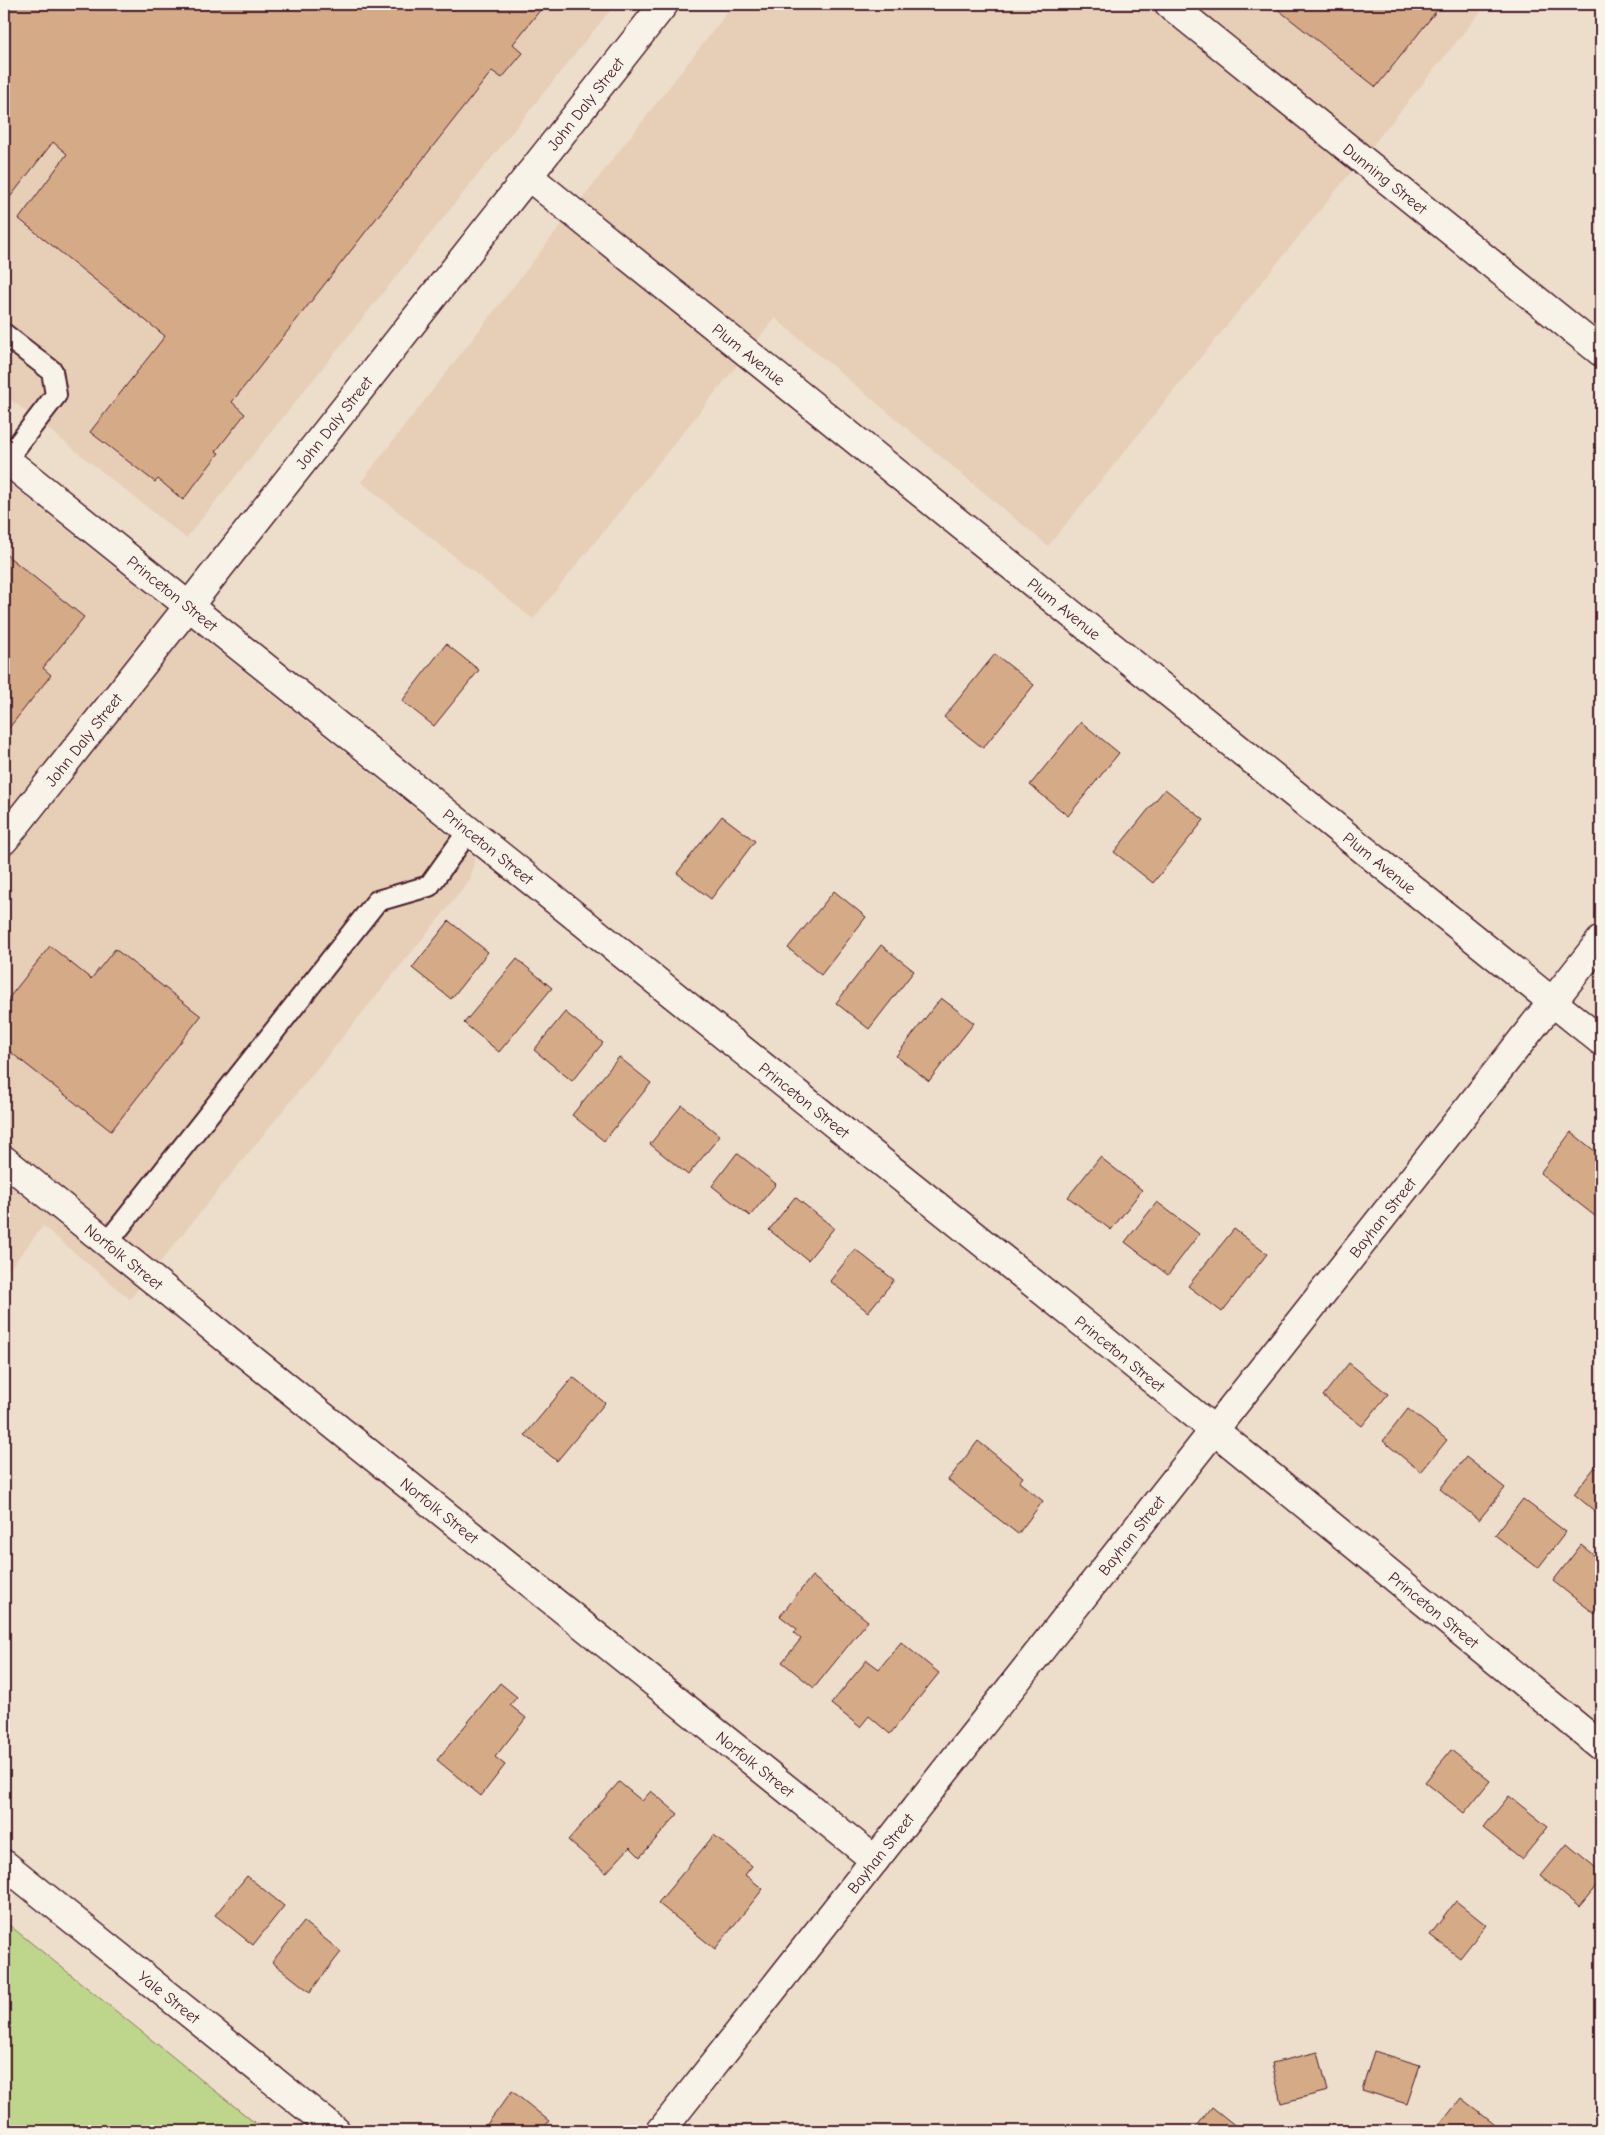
<svg xmlns="http://www.w3.org/2000/svg" width="1605" height="2135" font-family="'Comic Neue',sans-serif">
<style>
.built{fill:#e6ceb7}
.green{fill:#bed68c;stroke:#847a5c}
.building{fill:#d5aa87;stroke:#4a1f2b}
.lines{fill:none;stroke-linecap:round;stroke-linejoin:round}
.service-casing{stroke:#4a1f2b;stroke-width:24}
.minor-casing{stroke:#4a1f2b;stroke-width:31}
.service{stroke:#f7f3e8;stroke-width:20}
.minor{stroke:#f7f3e8;stroke-width:28}
.labels{text-anchor:middle;stroke-width:4.5;stroke-linejoin:round;paint-order:stroke}
.street-label{font-size:16px;fill:#4a1f2b;stroke:#f7f3e8}
</style>
<rect width="100%" height="100%" fill="#edddcb"/>
<filter id="ink" filterUnits="userSpaceOnUse"><feTurbulence type="fractalNoise" baseFrequency=".02" numOctaves="2"/><feDisplacementMap in="SourceGraphic" scale="10" xChannelSelector="R" yChannelSelector="G"/><feConvolveMatrix kernelMatrix="1 2 1 2 8 2 1 2 1" color-interpolation-filters="sRGB"/></filter>
<g filter="url(#ink)">
<!-- built -->
<path class="built" d="M4 4H615L186 538 4 394Z
M734 4H1487L1048 546 775 318 533 619 361 482Z
M4 479 475 857 470 880 130 1299 43 1226 4 1276Z"/>
<!-- green -->
<path class="green" d="M4 1921 265 2131H4Z"/>
<!-- building -->
<path class="building" d="M4 4H545L513 44 523 53 502 78 492 71 232 402 245 414 216 451 219 453 183 500 158 479 155 482 90 432 165 336 19 219 67 154 53 142 4 205Z
M1271 4H1442L1376 87Z
M4 553 84 617 43 668 51 675 5 733Z
M446 644 479 670 434 726 402 701Z
M995 654 1034 685 983 748 944 717Z
M1081 722 1119 753 1068 816 1030 785Z
M1165 789 1204 820 1153 883 1114 852Z
M722 816 755 841 711 899 677 873Z
M834 891 866 917 821 975 788 948Z
M449 921 488 952 451 999 412 968Z
M881 945 914 971 869 1029 836 1003Z
M50 946 91 979 115 949 201 1016 111 1131 4 1047V1004Z
M517 959 552 988 499 1052 464 1023Z
M941 998 974 1023 929 1081 896 1056Z
M565 1012 603 1043 572 1081 534 1050Z
M619 1057 651 1083 604 1141 572 1115Z
M682 1105 720 1136 688 1175 650 1144Z
M1571 1132 1601 1156 1600 1220 1540 1173Z
M737 1153 776 1184 750 1216 712 1186Z
M1100 1157 1142 1190 1111 1230 1068 1197Z
M795 1197 834 1228 808 1260 769 1230Z
M1157 1202 1199 1234 1168 1275 1125 1242Z
M1234 1229 1267 1254 1222 1312 1188 1286Z
M855 1249 894 1280 868 1312 830 1281Z
M1349 1363 1388 1394 1362 1426 1323 1396Z
M573 1377 605 1403 557 1461 525 1435Z
M1408 1409 1447 1440 1421 1472 1383 1441Z
M978 1441 1023 1477 1019 1482 1043 1501 1018 1534 948 1480Z
M1466 1457 1505 1488 1479 1520 1440 1489Z
M1595 1467 1601 1472V1508L1597 1513 1574 1494Z
M1523 1499 1566 1532 1538 1568 1495 1535Z
M1581 1545 1601 1561V1606L1595 1614 1553 1581Z
M812 1576 868 1621 814 1688 782 1662 801 1639 794 1633 797 1629 780 1616Z
M901 1642 939 1673 890 1734 869 1716 860 1727 831 1704 867 1660 879 1669Z
M500 1683 517 1697 510 1705 526 1718 495 1757 505 1765 481 1796 437 1760Z
M1451 1750 1490 1781 1464 1813 1425 1782Z
M619 1782 642 1801 651 1791 678 1814 640 1857 630 1847 606 1873 568 1840Z
M1509 1796 1548 1827 1522 1859 1483 1828Z
M714 1835 752 1866 745 1875 763 1889 715 1949 658 1903Z
M1567 1844 1601 1872V1880L1579 1907 1541 1876Z
M247 1876 284 1906 253 1945 215 1915Z
M1456 1901 1486 1925 1460 1958 1430 1935Z
M304 1922 341 1952 310 1992 272 1962Z
M1374 2051 1420 2065 1407 2104 1362 2090Z
M1318 2052 1328 2091 1281 2103 1272 2063Z
M512 2091 549 2121 541 2131H482Z
M1461 2098 1499 2128 1496 2131H1438L1436 2130Z
M1212 2107 1242 2131H1193Z"/>
<g class="lines">
<defs>
<path id="service" d="M4 334 52 371 56 395 6 460
M107 1243 377 901 429 886 469 830"/>
<g id="minor">
<path id="s1" d="M1169 4 1601 352"/>
<path id="s2" d="M528 176 1601 1041"/>
<path id="s3" d="M4 458 1094 1332 1601 1746"/>
<path id="s4" d="M4 840 664 4"/>
<path id="s5" d="M4 1160 875 1860"/>
<path id="s6" d="M4 1864 336 2131"/>
<path id="s7" d="M661 2131 1601 940"/>
</g>
</defs>
<!-- service casing -->
<use href="#service" class="service-casing"/>
<!-- minor casing -->
<use href="#minor" class="minor-casing"/>
<!-- service -->
<use href="#service" class="service"/>
<!-- minor -->
<use href="#minor" class="minor"/>
</g>
</g>
<g class="labels">
<!-- street labels -->
<g class="street-label">
<text dy="6" stroke="none"><textPath href="#s4" startOffset="938">John Daly Street</textPath></text>
<text dy="6" stroke="none"><textPath href="#s1" startOffset="278">Dunning Street</textPath></text>
<text dy="6" stroke="none"><textPath href="#s2" startOffset="284">Plum Avenue</textPath></text>
<text dy="6" stroke="none"><textPath href="#s4" startOffset="532">John Daly Street</textPath></text>
<text dy="6" stroke="none"><textPath href="#s3" startOffset="216">Princeton Street</textPath></text>
<text dy="6" stroke="none"><textPath href="#s2" startOffset="689">Plum Avenue</textPath></text>
<text dy="6" stroke="none"><textPath href="#s4" startOffset="128">John Daly Street</textPath></text>
<text dy="6" stroke="none"><textPath href="#s3" startOffset="621">Princeton Street</textPath></text>
<text dy="6" stroke="none"><textPath href="#s2" startOffset="1094">Plum Avenue</textPath></text>
<text dy="6" stroke="none"><textPath href="#s3" startOffset="1026">Princeton Street</textPath></text>
<text dy="6" stroke="none"><textPath href="#s7" startOffset="1164">Bayhan Street</textPath></text>
<text dy="6" stroke="none"><textPath href="#s5" startOffset="154">Norfolk Street</textPath></text>
<text dy="6" stroke="none"><textPath href="#s3" startOffset="1431">Princeton Street</textPath></text>
<text dy="6" stroke="none"><textPath href="#s5" startOffset="559">Norfolk Street</textPath></text>
<text dy="6" stroke="none"><textPath href="#s7" startOffset="759">Bayhan Street</textPath></text>
<text dy="6" stroke="none"><textPath href="#s3" startOffset="1836">Princeton Street</textPath></text>
<text dy="6" stroke="none"><textPath href="#s5" startOffset="964">Norfolk Street</textPath></text>
<text dy="6" stroke="none"><textPath href="#s7" startOffset="354">Bayhan Street</textPath></text>
<text dy="6" stroke="none"><textPath href="#s6" startOffset="212">Yale Street</textPath></text>
</g>
</g>
<!-- margin -->
<rect width="1605" height="2135" fill="none" stroke="#f7f3e8" stroke-width="20"/>
<rect x="10" y="10" width="1585" height="2115" fill="none" stroke="#4a1f2b" stroke-width="2" filter="url(#ink)"/>
</svg>
